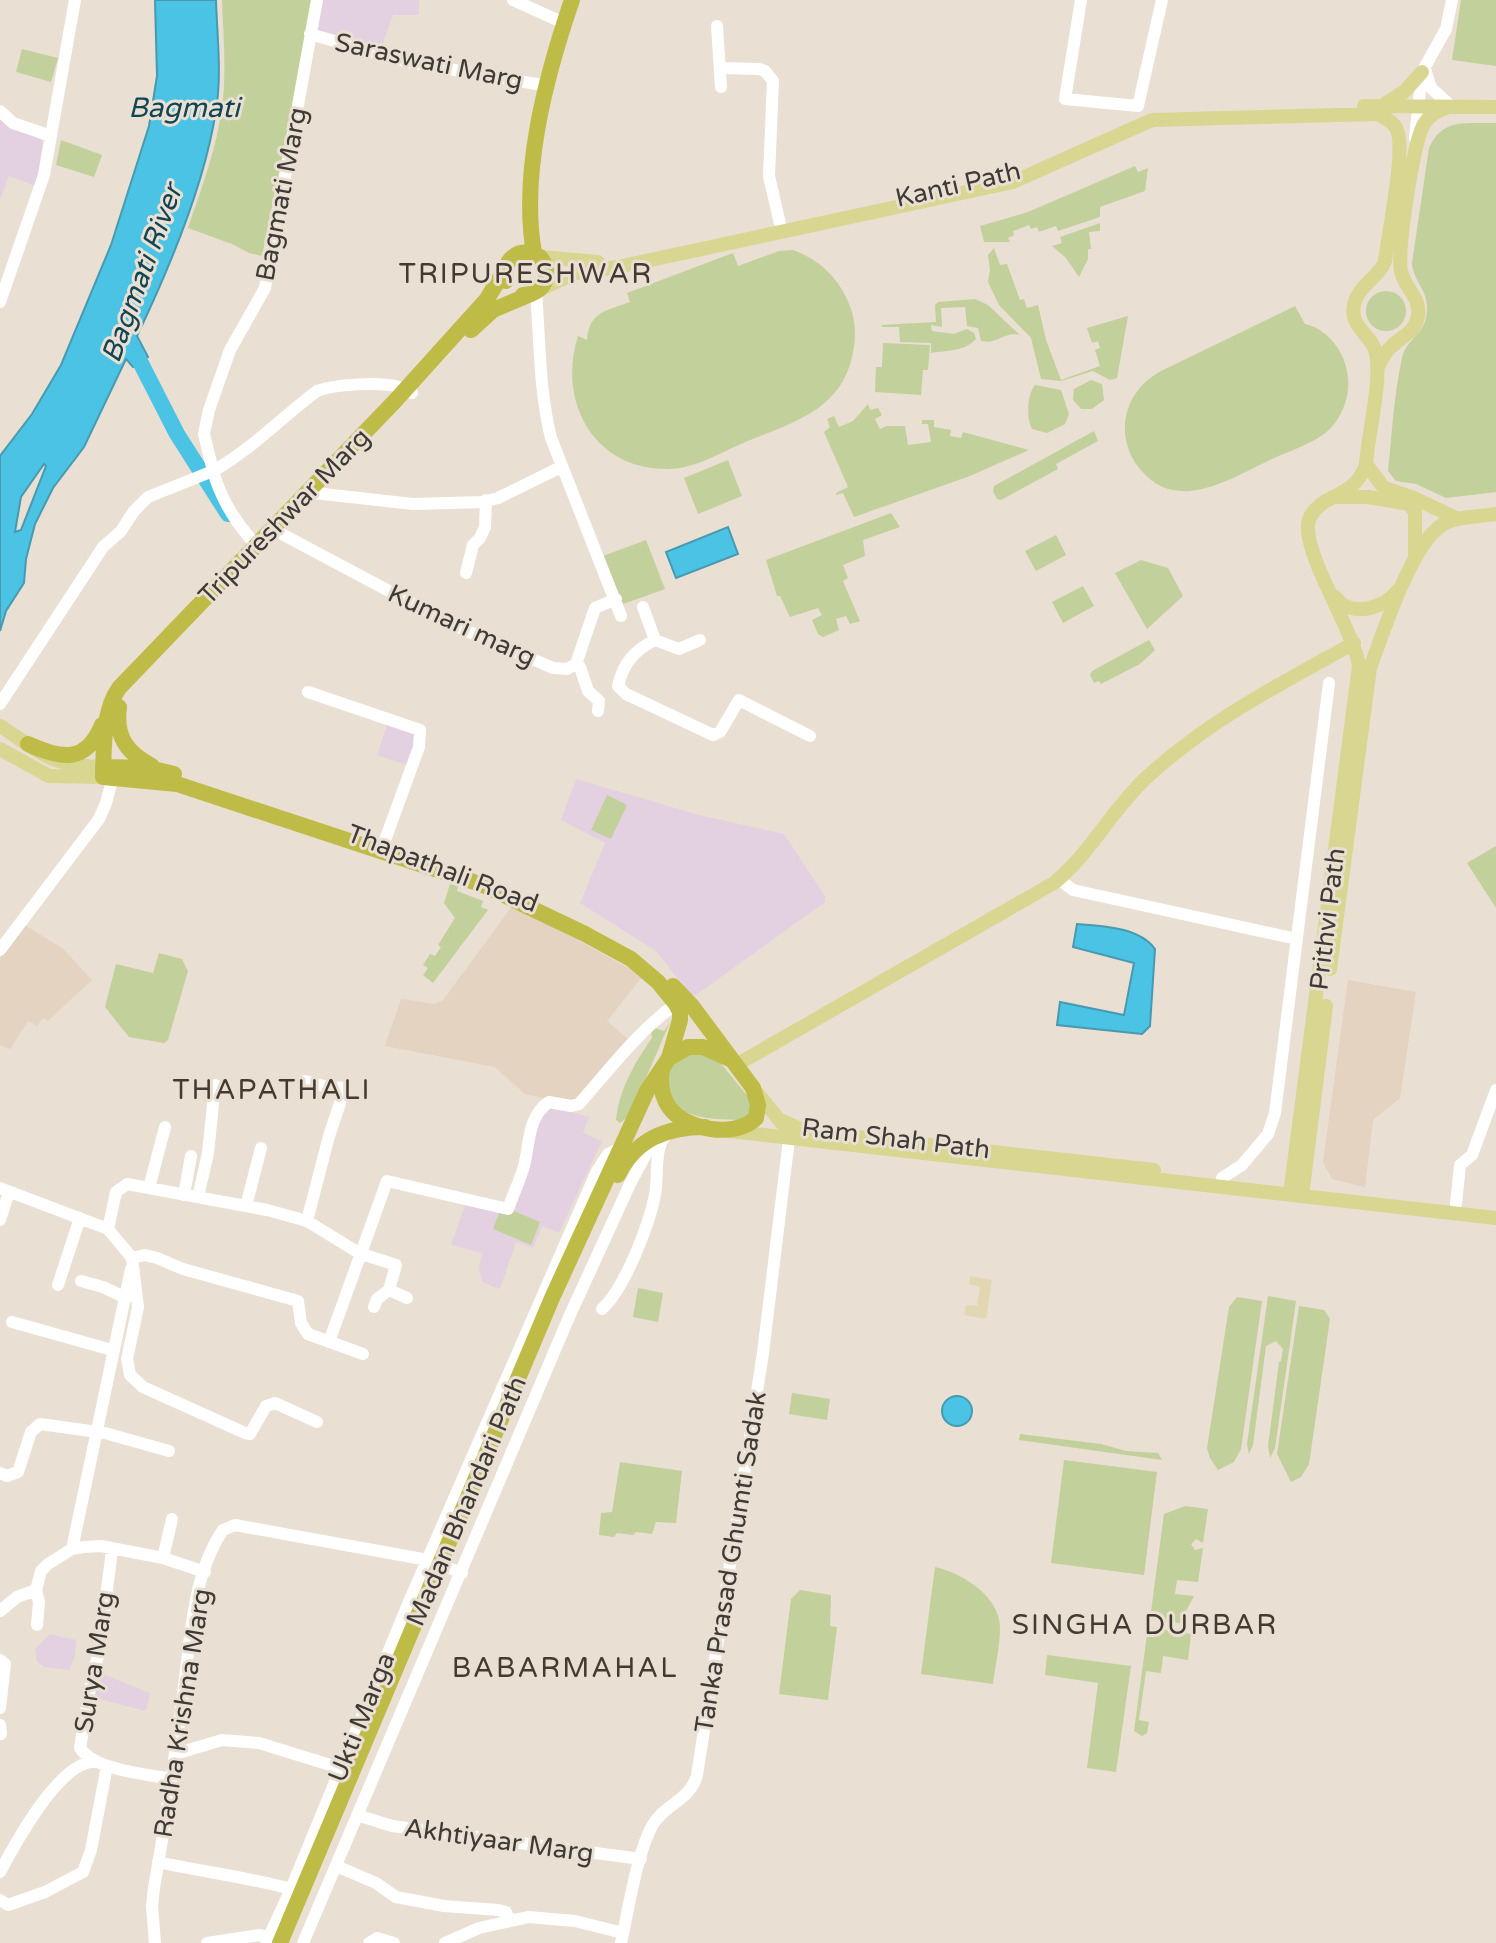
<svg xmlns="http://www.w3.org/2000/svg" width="1496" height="1943" font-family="'Varela Round',sans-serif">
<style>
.built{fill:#e3d3c0}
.education{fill:#e3d1e1}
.green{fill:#c2d09c}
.sand{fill:#e1d8b3}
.water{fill:#4bc3e5;stroke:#479ab0;stroke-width:2;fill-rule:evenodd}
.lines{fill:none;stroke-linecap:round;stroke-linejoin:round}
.river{stroke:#4bc3e5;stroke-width:16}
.minor{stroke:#fff;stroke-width:12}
.major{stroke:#d8d691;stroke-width:14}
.highway{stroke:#bebb47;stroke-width:16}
.labels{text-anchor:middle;stroke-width:6;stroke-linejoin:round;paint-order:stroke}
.street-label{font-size:26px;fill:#3e3a35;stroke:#eadfd3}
.water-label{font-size:28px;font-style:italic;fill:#114553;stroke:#eadfd3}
.neighbourhood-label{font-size:28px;letter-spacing:2px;fill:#433b31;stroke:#eadfd3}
</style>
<rect width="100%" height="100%" fill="#eadfd3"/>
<!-- built -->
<path class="built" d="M513 905 643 976 607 1021 630 1041 575 1105 525 1094 495 1067 385 1046 401 999 435 1004 443 1000Z
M25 925 63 949 92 980 48 1021 43 1018 37 1026 28 1021 10 1049 0 1045V958Z
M1348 980 1416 992 1400 1098 1373 1120 1365 1187 1332 1179 1323 1162Z"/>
<!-- education -->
<path class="education" d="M320 0H419V15H393L380 51 315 33Z
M0 114 14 125 43 141 36 186 9 176 0 200Z
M388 722 418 734 408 765 377 755Z
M576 779 699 815 784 834 825 896V902L696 995 690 994 656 951 580 903 605 843 561 820Z
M552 1107 589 1117 583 1133 602 1141 559 1233 542 1226 533 1248 516 1242 500 1289 482 1282 479 1268 482 1253 451 1245 466 1202 501 1214 533 1123Z
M50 1634 76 1640 75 1656 69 1670 45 1667 37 1662 35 1649Z
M98 1672 150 1693 146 1711 92 1697Z"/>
<!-- green -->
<path class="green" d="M222 0H314L262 256 249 253 232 244 188 228C201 189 217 148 222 107 227 72 223 35 222 0Z
M1461 0H1496V66L1452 60Z
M22 49 58 58 51 82 16 72Z
M1496 123V492L1446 498 1416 484 1396 481 1388 471C1392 433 1394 394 1402 358 1406 338 1427 335 1427 309 1428 290 1413 281 1412 263L1429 148C1443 117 1466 124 1496 123Z
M61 140 102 155 94 177 56 165Z
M1135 166 1138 172 1148 168 1145 191 1100 207V217L1058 231 1056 226 1039 232 1037 227 1031 229 1029 225 1013 231 1014 235 1008 238 1010 242H984L980 226 1028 212Z
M1100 223V231L1089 232 1091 249H1088V259L1079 277 1066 258 1052 246 1062 243 1060 237Z
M994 248 1000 265 1007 264 1020 300 1024 299 1027 308 1038 305 1046 340 1061 380 1100 366 1095 350 1100 348 1098 341 1092 343 1087 328 1128 316 1117 378 1110 380 1093 371 1061 381 1041 379 1031 338 999 305 988 282 990 270 988 255Z
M793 250C821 260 841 280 851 309 856 324 856 341 852 357 840 412 788 424 743 443 720 453 694 469 668 469 594 470 557 402 578 336L587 340C589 311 607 311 630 302L627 293 733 253 738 266 779 251Z
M1366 311a20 20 0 1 1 40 0a20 20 0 1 1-40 0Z
M975 299 988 305 1020 335C1004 331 997 345 981 341L978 328 967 326 965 307 941 308 942 327 931 325 932 331 954 334 967 329 974 333 976 339C964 352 947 350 931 353V343L900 342 899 327H883L881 325 936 322 935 305 938 302Z
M1295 306 1305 324C1329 329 1346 354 1348 377 1350 396 1343 414 1331 428 1316 443 1291 450 1272 459 1231 478 1177 515 1140 469 1129 456 1124 440 1125 424 1127 400 1141 382 1161 371Z
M883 343 930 345 928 370H923L921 395 875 392 876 367H882Z
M1091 380 1102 384 1104 400 1092 409H1081L1073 400 1074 389Z
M1035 385 1061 390 1069 414 1065 424 1047 433 1032 429C1026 418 1027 395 1035 385Z
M868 404 870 410 878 408 882 415 875 419 880 429 887 426H905L908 445 931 442 928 424H922V420H934V427L951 430 950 436 961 438 963 432 1029 450 970 476 854 517 843 493 836 495V493L848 487 824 432 830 427 827 419 834 416 839 427 853 421Z
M1094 431 1098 441 1056 464 1058 469 1001 500 997 499 993 491 994 486Z
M728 460 742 496 698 514 684 478Z
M891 513 900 527 863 540 865 556 843 565 848 578 843 581 860 621 850 624 846 616 836 619 839 630 823 637 818 634 812 620 822 615 818 608 790 617 780 596H777L766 560Z
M1056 535 1066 555 1036 571 1025 551Z
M646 540 665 589 623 604 603 556Z
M1141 560 1168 568 1183 596 1147 629 1115 573Z
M1083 586 1094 606 1063 623 1052 602Z
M1149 640 1155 650 1140 664 1101 684 1099 681 1094 683 1090 675 1092 671Z
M607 795 627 805 611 839 591 830Z
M1496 846V908L1467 863Z
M450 884 458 886 457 891 483 901 481 907 488 910 433 983 423 975 428 968 423 965 430 954 435 956 441 947 438 945 455 918 444 903Z
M159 953 182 959 188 971 168 1040 164 1043 129 1037 105 1007 116 964 153 973Z
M670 1022 630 1115 620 1123 616 1120C619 1090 635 1062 652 1038L651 1032 655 1028 664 1031Z
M691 1051 718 1060 750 1099 754 1110 742 1120C725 1119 706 1120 691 1114 671 1107 658 1078 675 1061 679 1057 686 1054 691 1051Z
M502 1206 540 1222 531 1245 493 1229Z
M638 1288 663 1293 658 1322 633 1317Z
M1268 1296 1296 1301 1275 1448 1270 1458 1268 1446 1279 1362 1281 1361 1283 1349 1276 1341 1266 1346 1253 1445 1249 1454 1247 1444Z
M1237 1297 1262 1301 1241 1449 1234 1462 1218 1470 1210 1458 1207 1448 1229 1307Z
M1299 1306 1324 1310 1330 1319 1309 1464 1301 1477 1291 1482 1277 1454Z
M792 1393 830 1399 827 1420 789 1414Z
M1020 1434 1101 1444 1126 1451 1158 1453 1162 1460 1019 1440Z
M1064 1460 1157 1472 1144 1575 1051 1563Z
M620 1462 682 1471 676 1523 656 1522 652 1534 636 1532 633 1535 617 1533 614 1537 599 1535 601 1513 612 1512Z
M1185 1506 1208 1509 1203 1543 1196 1539 1191 1544 1195 1550 1203 1548 1198 1582 1177 1580 1175 1594 1194 1596 1186 1611 1185 1624 1150 1619 1164 1514Z
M935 1567C962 1573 1000 1596 1000 1628 1000 1646 995 1666 993 1684L921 1674Z
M800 1590 831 1595 830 1626 837 1627 828 1700 779 1694 791 1599Z
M1148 1627 1191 1634 1188 1660 1163 1656 1161 1673 1146 1671 1139 1720 1149 1722 1147 1733 1142 1736 1134 1731Z
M1047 1655 1131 1666 1116 1772 1087 1768 1098 1683 1045 1675Z"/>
<!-- sand -->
<path class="sand" d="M970 1276 992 1280 986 1319 964 1315 966 1305 977 1306 980 1287 969 1284Z"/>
<!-- water -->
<path class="water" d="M155 0H216C217 36 222 74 216 110 205 184 169 269 137 336L148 357 133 367 126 359 84 447 53 488 35 524 26 559 24 583 6 611 0 631V456L32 414 61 365 111 245 149 126 157 76ZM44 464 46 466 21 530 15 532 21 497Z
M728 527 738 554 676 578 666 552Z
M1077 924C1102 926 1139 927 1155 949L1150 1026 1142 1034 1057 1025 1060 1002 1124 1015 1134 963 1073 947Z
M942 1411a15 15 0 1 1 30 0a15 15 0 1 1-30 0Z"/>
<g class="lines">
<!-- river -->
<path class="river" d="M131 344 177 434 228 514"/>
<!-- minor -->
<path class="minor" d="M513 0 564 23
M1081 0 1065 99 1138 106
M717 26 721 87
M310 34 408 62 548 86
M721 68 759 69 765 71 773 81 769 176 780 224
M1425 69 1431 88 1451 106
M1138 106 1162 0
M0 111 13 123 51 136
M1415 138 1422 72 1446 29 1452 0
M536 292C540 341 539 390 551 438L621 616
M0 302 44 175 75 0
M314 493 413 504 483 502 498 498 561 467
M278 532 453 625 553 668 567 669 576 664 595 608 616 599
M255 544C235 522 221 500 213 471 251 450 282 417 317 391 336 384 397 379 412 393
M466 573 473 545 480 538 485 527 486 500
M643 607 655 640C635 650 623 663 618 686L626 694 713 735 720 732 739 700 810 736
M655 640 679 649 700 640
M576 664 580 667 588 691 599 701 598 711
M308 692 420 730 419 747 384 843
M0 704 103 547 121 531 134 511 148 497 213 471 204 434 209 410 230 350 265 288 317 0
M1059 879 1073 890 1297 939
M0 950 99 819 106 803 113 777
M305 1081 327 1087 345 1088 329 1136 307 1221
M1222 1178 1242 1165 1268 1134 1275 1113 1329 683
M0 1188 108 1229 132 1258 138 1307 127 1359 130 1375 143 1387 245 1433 250 1434 266 1406 275 1403 317 1422
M149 1188 165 1127
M184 1195 191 1156
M198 1197 208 1153 215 1085
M1456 1204 1460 1165 1472 1155 1496 1090
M246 1206 261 1148
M0 1220 9 1192
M108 1229 116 1192 127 1184 267 1210 307 1221 359 1253 396 1265 389 1290 377 1299 374 1307
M132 1258 145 1255 157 1258 183 1269 298 1301 301 1323 308 1334 363 1354
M81 1281 103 1287 126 1298
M58 1285 80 1218
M389 1290 407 1298
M602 1309C625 1288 649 1225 655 1195 659 1176 653 1147 667 1134
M12 1322 112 1350
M329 1342 387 1181 508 1209C513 1195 520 1180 524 1166 530 1144 527 1117 549 1102L571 1106 579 1104C609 1070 639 1030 676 1004
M0 1473 7 1476 18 1472 31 1432 40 1424 105 1433 169 1451
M72 1549 131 1269
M112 1550 99 1653 92 1677 80 1748C94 1770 146 1774 171 1779
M163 1558 172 1519
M36 1590 39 1602 37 1625
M0 1611 17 1597 36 1590 41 1571 48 1564 72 1549 84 1547 101 1546 163 1558 205 1572
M0 1660 5 1664 0 1708
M0 1725 1 1734
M175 1754 222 1740 259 1743 340 1768
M357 1815 392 1826 641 1859
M158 1862C203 1872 248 1877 291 1889
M336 1866 376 1883 396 1897 444 1906 498 1910 506 1912 509 1920 521 1919
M0 1872C15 1844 61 1758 97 1762
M0 1900 8 1905 45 1892 83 1872 91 1850 107 1766
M155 1943 152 1906 154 1888C165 1826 174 1763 182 1701 190 1647 191 1576 223 1530L235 1525 428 1560 462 1573
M207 1943 260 1935 269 1937
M266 1943 291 1889 408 1604 597 1171 608 1154 620 1148
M303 1943 569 1317 630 1184 653 1141
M369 1943 377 1938 394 1943
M445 1943 479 1928 528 1917 575 1921 623 1933
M621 1943C628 1912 637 1853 652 1826 663 1805 691 1800 697 1775L763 1353 789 1139"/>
<!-- major -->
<path class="major" d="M1386 103 1404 92 1422 72
M1364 106 1496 107
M534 253 540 257 598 262
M539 290 576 273 618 267 1013 182 1152 120 1378 114C1385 118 1394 122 1397 130 1406 150 1388 235 1385 261 1379 278 1358 285 1354 305 1349 328 1372 334 1376 353 1382 381 1368 434 1366 464 1355 499 1323 492 1310 517 1296 544 1354 629 1359 666L1290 1194
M1378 367C1382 360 1385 352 1391 347 1402 336 1415 333 1418 316 1421 297 1404 288 1401 271 1397 249 1413 146 1423 126 1428 116 1436 112 1446 108
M1366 464 1384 488 1414 498 1458 519
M1336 497H1368L1409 504 1415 512V558
M1335 597C1352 619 1385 608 1399 589
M0 726C42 753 51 767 103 767
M0 749 49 776 103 777
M1330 969 1370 668C1383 633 1411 545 1442 525 1456 516 1479 517 1496 514
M736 1065 1054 883C1091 853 1112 809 1147 777 1209 720 1282 683 1354 643
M753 1088 785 1127
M783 1121 805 1131 1154 1170
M729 1131 1496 1218
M1302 1196 1326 1006"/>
<!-- highway -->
<path class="highway" d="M504 271 487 299 395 401 119 688C102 712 104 749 103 777L177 784 483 885 585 934 631 959 658 982 676 1004 680 1012V1020L669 1058
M506 281C502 262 515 249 534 253 520 173 546 76 572 0
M523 295C545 294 553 274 540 257
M471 330 493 310 531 294
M119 707C115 737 127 753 152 766
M28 744C61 759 86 764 102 725
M103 767 149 768 174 774
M662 1069C660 1082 661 1096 669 1107 685 1130 735 1139 756 1118L758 1105 753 1088 692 1006 673 986
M618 1175C636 1139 666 1127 705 1127
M280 1943 552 1298 647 1091 669 1058 688 1047H703L732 1060"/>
</g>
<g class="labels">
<!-- street labels -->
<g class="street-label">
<text transform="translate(429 61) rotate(12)" y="9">Saraswati Marg</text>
<text transform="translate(958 184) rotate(-13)" y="9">Kanti Path</text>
<text transform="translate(281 194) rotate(-79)" y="9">Bagmati Marg</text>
<text transform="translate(284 516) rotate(-46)" y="9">Tripureshwar Marg</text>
<text transform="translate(462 625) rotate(25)" y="9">Kumari marg</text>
<text transform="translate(443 868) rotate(21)" y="9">Thapathali Road</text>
<text transform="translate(1327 919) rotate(-83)" y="9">Prithvi Path</text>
<text transform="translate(896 1138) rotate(7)" y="9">Ram Shah Path</text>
<text transform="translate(466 1501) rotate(-67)" y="9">Madan Bhandari Path</text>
<text transform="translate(730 1562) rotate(-81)" y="9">Tanka Prasad Ghumti Sadak</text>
<text transform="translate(94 1662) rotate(-81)" y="9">Surya Marg</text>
<text transform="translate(182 1713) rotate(-81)" y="9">Radha Krishna Marg</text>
<text transform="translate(361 1717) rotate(-68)" y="9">Ukti Marga</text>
<text transform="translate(499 1840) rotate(8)" y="9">Akhtiyaar Marg</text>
</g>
<!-- water labels -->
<g class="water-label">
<text x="184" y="117">Bagmati</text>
<text transform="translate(141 273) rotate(-70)" y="10">Bagmati River</text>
</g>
<!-- neighbourhood labels -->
<g class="neighbourhood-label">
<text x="526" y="283">TRIPURESHWAR</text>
<text x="272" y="1099">THAPATHALI</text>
<text x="1145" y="1634">SINGHA DURBAR</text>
<text x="565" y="1677">BABARMAHAL</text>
</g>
</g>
</svg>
